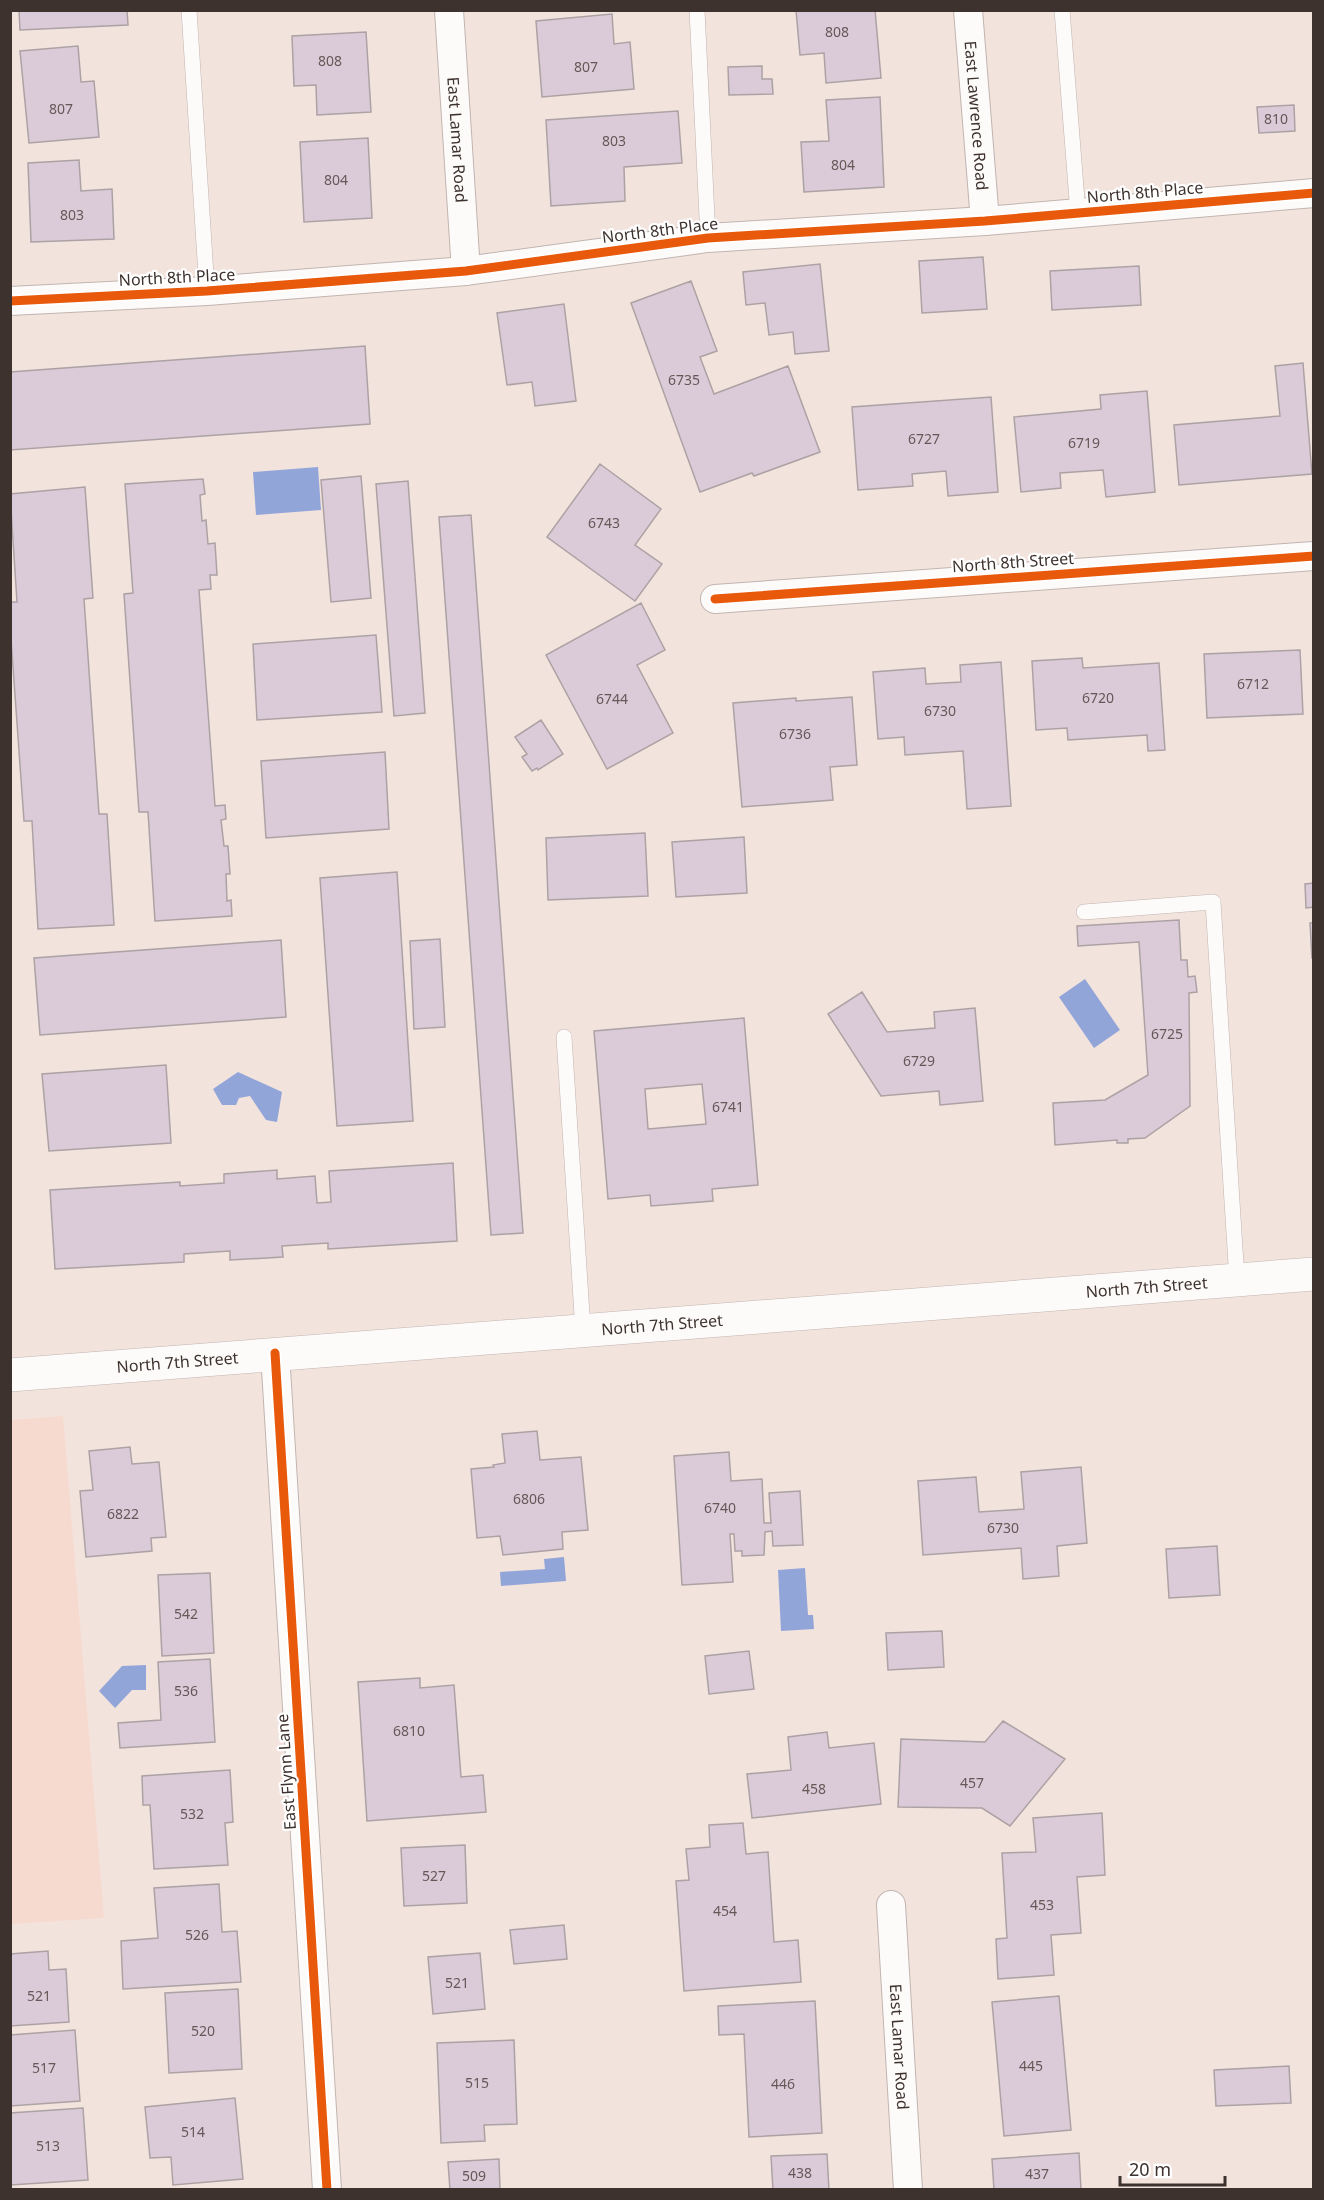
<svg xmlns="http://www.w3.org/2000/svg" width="1324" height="2200" font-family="'Noto Sans',sans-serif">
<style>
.built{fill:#f6dacf}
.water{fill:#91a5d9}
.building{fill:#dbcbd8;stroke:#aca2a4;stroke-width:1.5;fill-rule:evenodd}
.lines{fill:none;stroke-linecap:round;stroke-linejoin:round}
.service-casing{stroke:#c1b5b0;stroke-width:16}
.minor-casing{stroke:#c1b5b0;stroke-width:30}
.primary-casing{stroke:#c1b5b0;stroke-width:34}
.service{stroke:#fdfbfa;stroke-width:15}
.minor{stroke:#fdfbfa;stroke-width:28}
.primary{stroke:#fdfbfa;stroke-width:33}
.cycleway-casing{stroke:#fff;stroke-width:13}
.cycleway{stroke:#e8590c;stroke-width:9}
.labels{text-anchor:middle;stroke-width:4.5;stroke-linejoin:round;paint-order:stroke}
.number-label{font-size:14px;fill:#655858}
.street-label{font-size:16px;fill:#3e322e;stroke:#fff}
</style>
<rect width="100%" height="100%" fill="#f3e3dd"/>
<!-- built -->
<path class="built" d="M63 1416 104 1918 11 1924V1420Z"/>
<!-- water -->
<path class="water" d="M318 467 321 510 256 515 253 472Z
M1085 979 1120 1030 1094 1048 1059 997Z
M238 1072 282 1092 277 1122 266 1120 250 1096 239 1098 236 1105H222L213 1089Z
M564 1557 566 1581 501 1586 500 1572 545 1569 544 1559Z
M805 1568 808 1615H813L814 1629 781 1631 778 1570Z
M146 1665V1690H132L115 1708 99 1691 122 1666Z"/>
<!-- building -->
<path class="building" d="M19 10H127L128 25 20 30Z
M796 10H875L881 78 826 83 824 53 800 55Z
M612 14 614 44 630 42 634 89 542 97 536 21Z
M366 32 371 112 317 115 316 85 294 86 292 36Z
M78 46 81 82 94 81 99 137 29 143 20 51Z
M762 66V79H772L773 94 729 95 728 67Z
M880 97 884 187 804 192 801 142 829 141 826 100Z
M1294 105 1295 131 1259 133 1257 107Z
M678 111 682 163 624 167 625 201 551 206 546 120Z
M368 138 372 218 304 222 300 142Z
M79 160 81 191 112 189 114 239 31 242 28 163Z
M983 257 987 309 922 313 919 261Z
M820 264 829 351 795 354 793 332 769 335 765 303 746 305 743 272Z
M1139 266 1141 305 1052 310 1050 271Z
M691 281 717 351 700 357 714 394 788 366 820 452 754 476 752 473 700 492 631 303Z
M564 304 576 401 535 406 532 382 507 385 497 313Z
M365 346 370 424 10 450V372Z
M1303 363 1312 474 1179 485 1174 425 1280 416 1275 366Z
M1147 391 1155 492 1106 497 1103 470 1060 473 1061 488 1021 492 1014 417 1101 409 1100 395Z
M991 397 998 492 948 496 946 471 912 474 913 486 858 490 852 407Z
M600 464 661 509 635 545 662 564 635 601 547 537Z
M361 476 371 598 331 602 321 480Z
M203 479 205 494 200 495 202 521 206 520 208 544 215 543 217 575H210L211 589 199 590 215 806 225 805 226 819 221 820 224 846H228L230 874H226L227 901 231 900 232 916 155 921 148 812H139L124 594 133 593 125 484Z
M408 481 425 713 394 716 376 484Z
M85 487 93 598 84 599 99 814H107L114 925 38 929 32 821H24L10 625V602H17L10 494Z
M471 515 523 1233 491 1235 439 517Z
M641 603 665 650 637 665 673 733 607 769 546 655Z
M376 635 382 712 257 720 253 644Z
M1300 650 1303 714 1207 718 1204 654Z
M1082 658 1083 668 1159 663 1165 750 1148 751 1147 735 1068 740 1067 728 1036 730 1032 661Z
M1001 662 1011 806 967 809 963 751 905 755 904 737 878 739 873 672 925 668 926 684 961 682 960 665Z
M852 697 857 765 830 767 833 800 742 807 733 703 796 698V701Z
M541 720 563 754 538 770 537 768 532 771 522 757 527 754 515 737Z
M385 752 389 829 266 838 261 761Z
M645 833 648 896 548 900 546 838Z
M744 837 747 893 676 897 672 842Z
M397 872 413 1121 337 1126 320 878Z
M1314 883V907L1306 908 1305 884Z
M1179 920 1181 960H1187L1188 977 1195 976 1197 992 1189 993 1190 1106 1145 1138 1128 1139V1143H1117V1140L1055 1145 1053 1103 1105 1100 1148 1075 1139 942 1078 946 1077 926Z
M1310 923H1314V958H1312Z
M440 939 445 1027 414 1029 410 941Z
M281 940 286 1017 40 1035 34 958Z
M862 992 887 1032 935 1028 934 1012 975 1008 983 1101 940 1105 939 1091 881 1096 828 1014Z
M744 1018 758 1185 712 1189 713 1201 651 1206 650 1195 608 1199 594 1031ZM702 1084 706 1124 648 1129 645 1089Z
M166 1065 171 1143 49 1151 42 1074Z
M453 1163 457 1241 328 1249V1243L282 1246 283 1257 230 1260V1251L184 1254V1262L55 1269 50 1190 180 1182V1186L224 1183V1174L277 1170V1179L315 1176 317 1203 331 1202 329 1171Z
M537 1431 540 1460 581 1457 588 1530 562 1532 563 1549 503 1555 500 1536 477 1538 471 1469 494 1467 493 1465 505 1463 502 1434Z
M130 1447 132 1464 159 1462 166 1537 151 1538 152 1551 86 1557 80 1491 93 1490 89 1451Z
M729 1452 731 1481 762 1479 764 1523H771L769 1493 800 1491 803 1545 773 1546 772 1531 765 1532 764 1555 742 1556V1551H735L734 1534H730L733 1582 682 1585 674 1456Z
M1081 1467 1087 1543 1057 1546 1059 1576 1023 1579 1021 1548 923 1555 918 1481 976 1477 979 1512 1024 1509 1021 1472Z
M1217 1546 1220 1595 1169 1598 1166 1549Z
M210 1573 214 1653 162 1656 158 1575Z
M942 1631 944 1667 888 1670 886 1633Z
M749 1651 754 1689 709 1694 705 1656Z
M210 1659 215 1742 120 1748 118 1723 161 1720 158 1662Z
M420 1678V1688L454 1685 461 1777 483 1775 486 1812 367 1821 358 1682Z
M1003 1721 1065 1759 1010 1826 982 1808 898 1807 901 1739 985 1742Z
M827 1732 829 1748 874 1743 881 1804 752 1818 747 1774 791 1770 788 1737Z
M230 1770 233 1822 225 1823 228 1865 154 1869 150 1805H143L142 1776Z
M1102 1813 1105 1875 1077 1877 1081 1933 1051 1935 1054 1975 998 1979 996 1939 1007 1938 1002 1853 1036 1852 1033 1818Z
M743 1823 746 1854 768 1852 774 1942 798 1940 801 1982 684 1991 676 1881 689 1880 686 1849 710 1847 709 1825Z
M465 1845 467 1903 404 1906 401 1848Z
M219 1884 222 1932 237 1931 241 1982 123 1989 121 1941 158 1938 154 1888Z
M564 1925 567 1959 514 1964 510 1930Z
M48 1951 49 1970 66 1969 69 2022 10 2026V1954Z
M480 1953 485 2009 433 2014 428 1957Z
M238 1989 242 2069 169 2073 165 1993Z
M1059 1996 1071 2130 1004 2136 992 2002Z
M815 2001 822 2133 749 2137 744 2034 719 2035 718 2006Z
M75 2030 80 2101 10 2106V2035Z
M514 2040 517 2124 484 2125 485 2141 441 2143 437 2043Z
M1289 2066 1291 2103 1216 2106 1214 2070Z
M235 2098 243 2179 173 2185 171 2157 150 2158 145 2107Z
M83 2108 88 2180 10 2185V2113Z
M1079 2153 1081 2190H994L992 2159Z
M827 2154 829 2190H773L771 2156Z
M499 2159 500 2190H450L448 2162Z"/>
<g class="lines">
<defs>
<path id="service" d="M189 10 207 291
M697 10 708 238
M1062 10 1078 213
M1084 912 1213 902 1237 1280
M564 1037 583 1330"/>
<g id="minor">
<path id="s1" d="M449 10 466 271"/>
<path id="s2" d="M968 10 985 221"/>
<path d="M10 301 207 291 466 271 708 238 985 221 1314 193"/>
<path d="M715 599 1314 556"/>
<path d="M275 1353 327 2190"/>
<path id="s3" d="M891 1905 908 2190"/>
</g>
<g id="primary">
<path id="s4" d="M10 1375 1314 1274"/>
</g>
</defs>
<!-- service casing -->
<use href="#service" class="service-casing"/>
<!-- minor casing -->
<use href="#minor" class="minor-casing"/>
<!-- primary casing -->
<use href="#primary" class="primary-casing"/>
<!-- service -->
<use href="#service" class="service"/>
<!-- minor -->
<use href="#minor" class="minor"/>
<!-- primary -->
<use href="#primary" class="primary"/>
<defs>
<path id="cycleway" d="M10 301 207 291 466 271 708 238 985 221 1314 193
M715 599 1314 556
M275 1353 327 2190"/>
</defs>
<!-- cycleway casing -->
<use href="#cycleway" class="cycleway-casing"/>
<!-- cycleway -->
<use href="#cycleway" class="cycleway"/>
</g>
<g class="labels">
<!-- number labels -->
<g class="number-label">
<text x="837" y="37">808</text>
<text x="330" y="66">808</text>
<text x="586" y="72">807</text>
<text x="61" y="114">807</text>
<text x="1276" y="124">810</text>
<text x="614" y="146">803</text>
<text x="843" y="170">804</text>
<text x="336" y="185">804</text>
<text x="72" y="220">803</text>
<text x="684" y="385">6735</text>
<text x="924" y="444">6727</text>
<text x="1084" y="448">6719</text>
<text x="604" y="528">6743</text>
<text x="1253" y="689">6712</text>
<text x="1098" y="703">6720</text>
<text x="612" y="704">6744</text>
<text x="940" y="716">6730</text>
<text x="795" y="739">6736</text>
<text x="1167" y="1039">6725</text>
<text x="919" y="1066">6729</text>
<text x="728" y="1112">6741</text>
<text x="529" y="1504">6806</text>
<text x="720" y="1513">6740</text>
<text x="123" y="1519">6822</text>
<text x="1003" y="1533">6730</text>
<text x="186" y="1619">542</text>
<text x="186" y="1696">536</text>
<text x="409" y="1736">6810</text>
<text x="972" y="1788">457</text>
<text x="814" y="1794">458</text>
<text x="192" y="1819">532</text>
<text x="434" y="1881">527</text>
<text x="1042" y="1910">453</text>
<text x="725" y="1916">454</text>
<text x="197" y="1940">526</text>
<text x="457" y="1988">521</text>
<text x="39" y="2001">521</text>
<text x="203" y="2036">520</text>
<text x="1031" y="2071">445</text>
<text x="44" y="2073">517</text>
<text x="477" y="2088">515</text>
<text x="783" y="2089">446</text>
<text x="193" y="2137">514</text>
<text x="48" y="2151">513</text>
<text x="800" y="2178">438</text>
<text x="1037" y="2179">437</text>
<text x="474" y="2181">509</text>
</g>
<!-- street labels -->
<g class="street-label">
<text dy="6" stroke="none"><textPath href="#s2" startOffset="106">East Lawrence Road</textPath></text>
<text dy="6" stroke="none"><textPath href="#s1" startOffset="130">East Lamar Road</textPath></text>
<text transform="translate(1145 192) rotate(-5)" y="6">North 8th Place</text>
<text transform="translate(660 230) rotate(-7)" y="6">North 8th Place</text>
<text transform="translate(177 277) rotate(-3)" y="6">North 8th Place</text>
<text transform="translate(1013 562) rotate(-4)" y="6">North 8th Street</text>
<text dy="6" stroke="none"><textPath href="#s4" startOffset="1140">North 7th Street</textPath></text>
<text dy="6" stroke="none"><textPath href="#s4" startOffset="654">North 7th Street</textPath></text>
<text dy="6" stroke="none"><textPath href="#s4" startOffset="168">North 7th Street</textPath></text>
<text transform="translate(286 1772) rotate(-94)" y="6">East Flynn Lane</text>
<text dy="6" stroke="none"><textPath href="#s3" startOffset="142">East Lamar Road</textPath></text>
</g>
</g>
<!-- border -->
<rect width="1324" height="2200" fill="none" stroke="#3e322e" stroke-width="24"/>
<!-- scale -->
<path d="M1120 2176v9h105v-9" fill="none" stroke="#3e322e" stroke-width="3"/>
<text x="1129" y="2176" font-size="18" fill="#3e322e" stroke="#ffffff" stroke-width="4.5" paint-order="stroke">20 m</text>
</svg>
